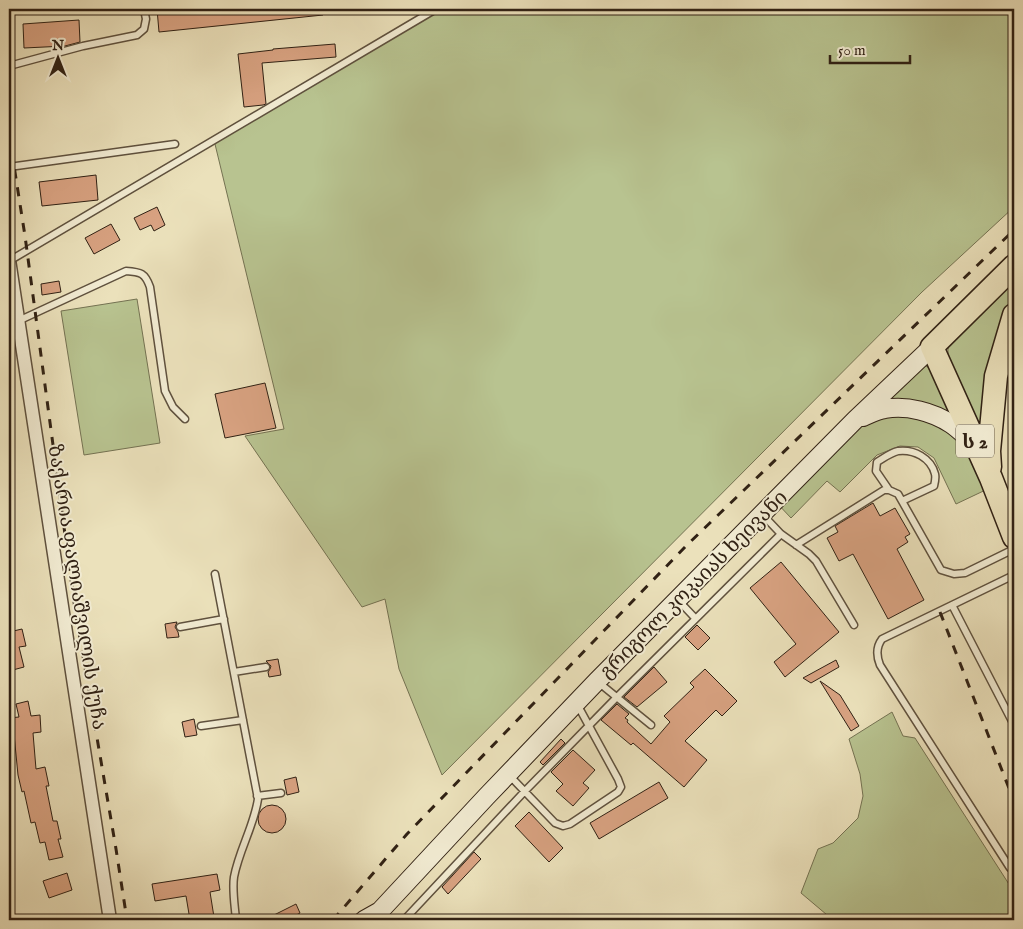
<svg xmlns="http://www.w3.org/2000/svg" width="1023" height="929" font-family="'IM FELL English','Noto Serif Georgian',serif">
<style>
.green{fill:#b8c390;stroke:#747252}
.building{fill:#d8a281;stroke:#302114}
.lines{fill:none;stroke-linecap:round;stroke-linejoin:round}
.lane-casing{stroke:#5f513e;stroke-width:9}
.street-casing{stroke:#5f513e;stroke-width:15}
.secondary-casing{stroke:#302114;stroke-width:20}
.highway-casing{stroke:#302114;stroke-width:25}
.lane{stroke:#f2ecd3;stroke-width:6}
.street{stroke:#f2ecd3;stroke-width:12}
.secondary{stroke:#f2ecd3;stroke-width:18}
.highway{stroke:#ebe1bb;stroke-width:22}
.rail{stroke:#302114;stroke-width:3;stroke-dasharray:9 9;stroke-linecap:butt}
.labels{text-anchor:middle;stroke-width:4;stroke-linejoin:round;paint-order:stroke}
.shield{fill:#f2ecd3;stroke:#6a5e4d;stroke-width:1}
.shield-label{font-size:19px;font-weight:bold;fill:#302114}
.street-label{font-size:20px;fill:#302114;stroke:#f2ecd3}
</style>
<rect width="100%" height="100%" fill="#ebe1bb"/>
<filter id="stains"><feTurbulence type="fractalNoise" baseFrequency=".004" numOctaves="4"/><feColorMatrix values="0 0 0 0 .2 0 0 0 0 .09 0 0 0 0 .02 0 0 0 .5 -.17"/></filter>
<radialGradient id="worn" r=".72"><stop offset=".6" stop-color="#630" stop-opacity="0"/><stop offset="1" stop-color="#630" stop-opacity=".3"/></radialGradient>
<!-- green -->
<path class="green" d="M436 9H1014V207L922 292 442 775 399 669 385 599 362 607 245 436 284 429 214 140Z
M1014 273V293L1009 306 981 428 948 357V349L951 339Z
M137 299 160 443 84 455 61 311Z
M926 366 929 368 952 417 888 400 920 367Z
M884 409 952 425 994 486 956 504 934 458 918 447 900 446 877 455 840 492 827 481 791 518 775 501 855 420Z
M892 712 903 736 915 738 1014 892V905L1010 920H833L801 893 818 849 833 843 858 818 863 796 860 774 849 739Z"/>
<!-- building -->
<path class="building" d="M157 9H323V15L159 32Z
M79 20 80 42 65 46 24 48 23 24Z
M335 44 336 57 262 63 266 104 263 105 244 107 238 54 273 50V49Z
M96 175 98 200 42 206 39 182Z
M157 207 165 225 154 231 151 225 140 230 134 218Z
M111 224 120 240 94 254 85 238Z
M59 281 61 292 42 295 41 284Z
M265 383 276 428 225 438 215 394Z
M873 503 880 516 895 508 910 534 905 537 908 542 897 549 924 600 888 619 853 554 839 561 827 538 838 532 835 526Z
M781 562 839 632 785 677 774 662 796 644 750 588Z
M177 622 175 627 178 632 179 637 167 638 165 624Z
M697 625 710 638 698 650 685 637Z
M22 629 26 646 19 647 24 667 9 671V632Z
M278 659 281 675 269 677 268 672 270 669 271 666 266 661Z
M836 660 839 667 811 683 803 678Z
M654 667 667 682 637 707 624 697Z
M705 669 737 701 722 716 716 710 685 741 707 760 684 787 633 743 631 745 601 720 617 704 629 714 625 718 628 720 627 722 651 744 670 722 664 716 694 687 690 683Z
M820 681 840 695 859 726 851 731Z
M28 701 31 716 40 715 41 732 33 733 36 769 45 767 49 786H46L53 821H57L61 839H58L63 857 49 860 45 842 40 843 35 822 31 823 24 791 22 792 18 775 14 734 9 735V718L19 717 16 704Z
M194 719 197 735 185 737 182 722Z
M561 739 565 743 543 765 540 762Z
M573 750 595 770 583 783 589 788 573 806 556 791 563 784 551 772Z
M296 777 299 792 287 795 284 780Z
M659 782 668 798 599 839 590 823Z
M258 819a14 14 0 1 1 28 0a14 14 0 1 1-28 0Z
M529 812 563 848 549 862 515 826Z
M474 852 481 859 448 894 442 887Z
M67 873 72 890 49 898 43 881Z
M217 874 220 890 210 892 214 917 190 920 186 896 155 901 152 884Z
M296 904 300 913 287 920H264Z"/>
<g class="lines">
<defs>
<path id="lane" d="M9 66 83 46 137 35 144 29 146 19 144 9
M9 167 175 144
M9 261 436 9
M18 321 126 271C141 272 145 273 150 287L165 391 173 407 185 419
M889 490 876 471 877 462C884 458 890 453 898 451 914 449 931 458 935 474 936 478 935 482 934 486L902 501
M763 515 781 534 809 554 816 561 854 625
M796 545 884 490H889L898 494 941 570 954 574 965 573 1014 549
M215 574 258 799C254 826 239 850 234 877 232 890 235 907 236 920
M1014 575 882 639C876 647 876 655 880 665L1010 868 1014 869
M678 600 695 618
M952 605 1014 725
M180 627 224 619
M234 672 266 667
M598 682 651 725
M201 726 243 720
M509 775 555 823 563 826 570 824 618 792 621 787 618 779 577 704
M257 796 281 793
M404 920 524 792 616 698 781 534"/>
<path id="street" d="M9 260 110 920"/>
<path id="secondary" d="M863 417C870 414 877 410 885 409 907 405 933 412 951 424 960 430 967 438 975 444
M364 920 380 911 486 797 597 681 855 420 932 347"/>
<path id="highway" d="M1014 266 932 347 991 478 1014 537
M990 467 989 451 996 376 1014 315"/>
</defs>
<!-- lane casing -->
<use href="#lane" class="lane-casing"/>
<!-- street casing -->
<use href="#street" class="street-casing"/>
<!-- secondary casing -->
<use href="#secondary" class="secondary-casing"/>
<!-- highway casing -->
<use href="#highway" class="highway-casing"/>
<!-- lane -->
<use href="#lane" class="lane"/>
<!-- street -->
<use href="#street" class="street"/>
<!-- secondary -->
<use href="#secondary" class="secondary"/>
<!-- highway -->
<use href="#highway" class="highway"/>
<!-- rail -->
<path class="rail" d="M9 134 25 236 75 609 116 849 127 920
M940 612 1014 801
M333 920 407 834 687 545 1014 230"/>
</g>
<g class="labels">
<!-- shield labels -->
<rect class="shield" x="956" y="424.5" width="38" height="33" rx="4"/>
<g class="shield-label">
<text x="975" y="448">ს 2</text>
</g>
<!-- street labels -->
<g class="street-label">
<text transform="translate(693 584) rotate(-45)" y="7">გრიგოლ კოკაიას ხეივანი</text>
<text transform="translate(78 587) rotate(81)" y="7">ზაქარია ფალიაშვილის ქუჩა</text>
</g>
</g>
<!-- margin -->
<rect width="1023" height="929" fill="none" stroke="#ebe1bb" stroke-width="30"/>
<rect x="10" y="10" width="1003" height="909" fill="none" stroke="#302114" stroke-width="2.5"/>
<rect x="15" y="15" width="993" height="899" fill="none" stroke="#302114"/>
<!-- north arrow -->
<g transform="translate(58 58)" stroke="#f2ecd3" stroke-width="4" paint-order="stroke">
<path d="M0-4L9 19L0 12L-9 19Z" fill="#302114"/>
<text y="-8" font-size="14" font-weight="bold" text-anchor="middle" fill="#302114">N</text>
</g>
<!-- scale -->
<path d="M830 55v8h80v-8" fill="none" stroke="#302114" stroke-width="2.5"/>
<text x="838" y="55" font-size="15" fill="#302114" stroke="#f2ecd3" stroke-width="4" paint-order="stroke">50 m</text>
<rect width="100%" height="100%" filter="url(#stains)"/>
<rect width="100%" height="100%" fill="url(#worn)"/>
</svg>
